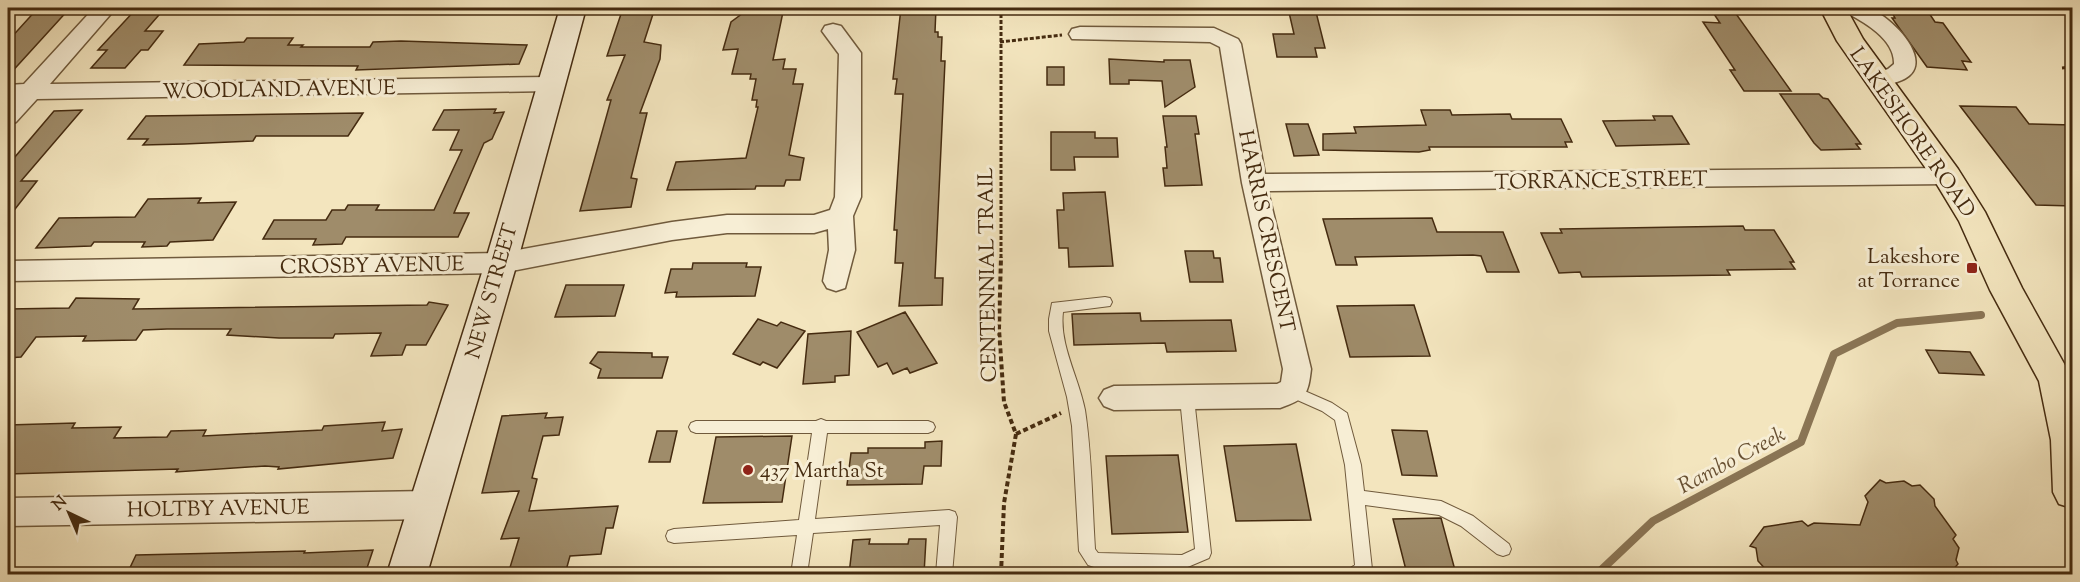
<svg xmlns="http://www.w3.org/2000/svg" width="2080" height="582" font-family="'Sorts Mill Goudy',serif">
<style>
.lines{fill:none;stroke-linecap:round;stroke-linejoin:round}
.stream{stroke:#8a7555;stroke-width:8}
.building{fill:#9f8c6a;stroke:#452b10;stroke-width:1.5}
.service-casing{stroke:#705a3c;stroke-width:2}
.minor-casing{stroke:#705a3c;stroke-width:3}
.secondary-casing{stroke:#452b10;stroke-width:3}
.primary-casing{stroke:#452b10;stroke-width:3}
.path-far1{stroke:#452b10;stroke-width:3;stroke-dasharray:4 2;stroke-linecap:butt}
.path{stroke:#452b10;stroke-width:4;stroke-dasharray:5 3;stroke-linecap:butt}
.service{fill:#f7eed5;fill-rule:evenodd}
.minor{fill:#f7eed5;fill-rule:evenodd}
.secondary{fill:#f7eed5;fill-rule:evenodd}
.primary{fill:#f3e5be;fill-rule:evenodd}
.poi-dot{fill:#8f2418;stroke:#f7eed5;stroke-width:2}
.labels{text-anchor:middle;stroke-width:6;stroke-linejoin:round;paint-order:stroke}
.street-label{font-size:21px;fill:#452b10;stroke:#f7eed5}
.poi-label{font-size:21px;fill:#452b10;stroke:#f7eed5;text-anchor:end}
.water-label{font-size:22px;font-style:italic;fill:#685032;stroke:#f7eed5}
</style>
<rect width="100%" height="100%" fill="#f3e5be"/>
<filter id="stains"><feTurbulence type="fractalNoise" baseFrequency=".00333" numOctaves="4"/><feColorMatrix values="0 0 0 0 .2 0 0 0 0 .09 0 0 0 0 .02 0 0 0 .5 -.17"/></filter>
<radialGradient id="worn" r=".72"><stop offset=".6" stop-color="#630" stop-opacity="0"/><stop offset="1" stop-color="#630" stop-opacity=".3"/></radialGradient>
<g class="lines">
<!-- stream -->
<path class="stream" d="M1597 574 1653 521 1801 442 1834 354 1897 323 1981 315"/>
</g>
<!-- building -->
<path class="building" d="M38 8H70L8 76V41Z
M137 8H165L145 31H163L148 50H141L125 68H91L107 50H98Z
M750 8H770L783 12 773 60 785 59 783 69H796L793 84H803L789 155 804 158 800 180H786L784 186H756L755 189 667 190 676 162 746 158 758 107H756L757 100H752L756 79H750L751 74H732L738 49 723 50 731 22Z
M901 8H936L935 32H938V37H942L941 61H945L935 278H943L942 305 899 306 903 263H895L897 230H894L903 94H895L897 79H893Z
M1288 8H1315L1325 48H1315L1317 57H1277L1273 34H1294Z
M1712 11H1734L1791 91H1744L1730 70H1735L1703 22 1720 23Z
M1891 11 1929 13 1935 22 1943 23 1971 62 1962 61 1967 70 1927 67 1892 18H1895Z
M621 14H653L644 42 661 45 660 59 640 113H647L631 178 637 179 631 207 580 211 611 100H607L625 55 607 56Z
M247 38H293L288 45H303L301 47H370L373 42 401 41 527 45 519 64 356 70 358 66 184 65 199 44 244 42Z
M1109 59 1164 62V60H1190L1195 87 1165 107 1162 81 1129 80V84H1110Z
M1047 67H1064V85H1047Z
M1780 94H1819L1823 98 1828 99 1861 144H1856L1860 149 1821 150 1814 143Z
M1960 106 2016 107 2029 124 2073 125V206L2036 205Z
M496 109 494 113 504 112 492 139 484 143 454 213H469L458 237H346L342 244 313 245 316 239H263L274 220H326L332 210H345L348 205H379L376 210H434L462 150H450L459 130H433L444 110Z
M82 110 21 181H37L8 218V160L14 158 54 111Z
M1421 110H1450L1452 115 1510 114 1512 119H1561L1572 142H1565L1567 147H1429L1430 150 1419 152 1323 150V134L1356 133 1354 127 1426 125Z
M363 113 348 136H256L253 141 184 144 143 145 148 139H128L146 116Z
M1163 116H1196L1199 134H1195L1202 185 1165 186 1163 168H1167L1165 147H1167Z
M1653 116H1672L1689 144 1616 146 1603 121 1655 120Z
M1286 124H1308L1319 155 1294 156Z
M1051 132H1095V138H1117L1118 157H1074L1075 170H1051Z
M1105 192 1113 266 1069 267 1068 248H1059L1057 210H1064L1063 193Z
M201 198 198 203 236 202 213 240 170 242 167 246 142 247 145 242H94L91 246 36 248 59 218 135 217 148 199Z
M1432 218 1437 232H1503L1519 272H1487L1481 256 1473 255 1355 257 1357 265H1336L1323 219Z
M1743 226 1745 230H1774L1794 262H1790L1795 269 1727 270 1730 275 1582 277 1580 272 1559 273 1541 233H1562L1560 229Z
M1185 251H1213L1214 258H1220L1223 282H1190Z
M693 263H747L746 267H761L755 296 676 297 677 292 665 293 671 269H692Z
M566 285H624L615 316 555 317Z
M76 298 139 299 133 309 427 305 429 302 448 305 426 345H406L402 355 371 356 381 333 335 334 333 338H279L227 335 231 329H167L143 330 136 340 83 341 86 336 36 337 21 357 8 358V309L69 308Z
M1414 305 1430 356 1350 357 1337 306Z
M905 312 937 363 910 373 907 368 893 374 887 363 878 367 857 332Z
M1140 313 1141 321 1231 320 1236 351 1167 352 1165 343 1074 345 1072 314Z
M758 319 777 326 781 322 805 331 777 368 763 362 760 365 733 354Z
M851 331 849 375 835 376V382L803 384 808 334Z
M1926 350 1970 352 1984 375 1939 373Z
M598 352 652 353V357H668L662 378H598L601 369 590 363Z
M547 413 545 418 563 417 559 435 543 436 532 478 537 479 529 511 618 506 613 528H606L601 554 570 556 565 574H508L519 538 501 539 519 491 482 493 502 416Z
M385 422 382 431 402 429 393 458 278 469 279 467 265 466 176 472 178 469 8 474V425L75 423 72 428 121 427 114 438 167 437 171 431 206 430 203 436 322 430 324 426Z
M1392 430 1427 431 1437 476 1402 475Z
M657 431H677L670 462H649Z
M792 436 782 502 703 503 716 437Z
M942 441 941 466H924L922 484 847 485 851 453H868V448H925V442Z
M1296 444 1311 520 1236 521 1224 446Z
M1178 455 1188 532 1112 534 1106 456Z
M1880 480 1886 483 1904 481 1912 486 1920 485 1934 499 1935 506 1956 535 1953 539 1959 548 1956 560 1958 564 1949 574H1770L1758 561 1756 548 1750 546 1764 527 1802 521 1808 526 1814 523 1860 525 1868 502 1865 496Z
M1441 518 1456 574H1407L1393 519Z
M870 539 869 544H908L909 539H926L924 574H849L853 540Z
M373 550 365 574H127L136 555 305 551 304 553Z"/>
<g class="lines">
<defs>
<path id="service" d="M1105 297 1110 298 1112 302 1110 306 1063 312C1059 345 1079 378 1085 410 1092 456 1092 503 1095 549L1098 553 1182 555 1195 549 1180 398 1182 394 1187 392 1192 394 1194 398 1211 553 1209 558 1183 569 1094 567 1088 565 1079 551 1072 426 1067 397 1049 331V319L1052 303Z
M1291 385 1332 403 1347 413 1361 465 1364 491 1441 501 1473 516 1509 544 1511 549 1509 554 1503 556 1497 554 1461 526 1439 515 1365 505 1372 569 1369 574H1347L1349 569 1355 565 1345 465 1335 420 1322 411 1286 395 1284 391 1286 387Z
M821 419 826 421H928L933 423 935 427 933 431 928 433H827L815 519 949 510 955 512 957 517 952 574H936L940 525 813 533 807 574H791L797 535 674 543 668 541 666 536 668 531 674 529 799 520 812 433H696L691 431 689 427 691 423 696 421H816Z"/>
<path id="minor" d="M94 8H116L50 84 550 77 558 79 561 84 558 89 550 91 37 99 16 122 8 125V103L11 99H8V85L24 84Z
M1842 8C1850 8 1862 5 1870 9 1894 18 1942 68 1897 82 1887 85 1880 88 1870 85L1867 80 1870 75 1888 69 1894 64C1895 39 1864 22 1845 12Z
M833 24 841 26 861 53V197L853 216 855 250 845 288 836 291 827 288 823 281 829 250 828 229 814 233H727L672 240 501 273 8 281V261L501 253 672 222 727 215H814L830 210 835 197 839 54 822 31 825 26Z
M1080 27 1214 28 1238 39 1241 44 1265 174 1947 168 1956 170 1959 176 1956 182 1947 184 1268 191 1311 369C1308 395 1306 399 1280 408L1114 410 1104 406 1099 398 1104 390 1114 386 1277 384 1281 382 1283 369 1242 183 1220 47 1210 42 1072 39 1069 34 1072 29Z
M428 491 439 495 444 505 439 515 428 519 8 526V498Z"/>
<path id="secondary" d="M560 8H586L517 263 427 574H387L485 263Z"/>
<path id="primary" d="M1820 8H1846L1863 39 1958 169 1985 212 2022 288 2072 378V508L2059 504 2053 492 2051 440 2039 381 1990 290 1959 221 1936 183 1837 41Z"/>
</defs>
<!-- service casing -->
<use href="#service" class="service-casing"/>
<!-- minor casing -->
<use href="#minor" class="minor-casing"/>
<!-- secondary casing -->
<use href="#secondary" class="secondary-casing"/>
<!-- primary casing -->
<use href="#primary" class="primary-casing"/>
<!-- path-far1 -->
<path class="path-far1" d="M1001 8V259
M1000 42 1062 35
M2062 68 2072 67"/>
<!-- path -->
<path class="path" d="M1016 434 1061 413
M1001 574 1004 503 1016 434 1004 402 999 329 1001 257"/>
<!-- service -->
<use href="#service" class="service"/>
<!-- minor -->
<use href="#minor" class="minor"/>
<!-- secondary -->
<use href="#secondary" class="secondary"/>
<!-- primary -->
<use href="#primary" class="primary"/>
</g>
<!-- markers -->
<g class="poi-dot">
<rect x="1966" y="262" width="12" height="12" rx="3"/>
<circle cx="748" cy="470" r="6"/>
</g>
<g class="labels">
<!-- street labels -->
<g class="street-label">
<text transform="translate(279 89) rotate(-1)" y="7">WOODLAND AVENUE</text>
<text transform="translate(1913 132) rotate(55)" y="7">LAKESHORE ROAD</text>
<text transform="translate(1601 180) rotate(-1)" y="7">TORRANCE STREET</text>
<text transform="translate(1267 231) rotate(78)" y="7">HARRIS CRESCENT</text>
<text transform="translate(372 265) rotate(-1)" y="7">CROSBY AVENUE</text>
<text transform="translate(987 275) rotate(-91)" y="7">CENTENNIAL TRAIL</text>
<text transform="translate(491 291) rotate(-74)" y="7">NEW STREET</text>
<text transform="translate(218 508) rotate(-1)" y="7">HOLTBY AVENUE</text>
</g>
<!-- poi labels -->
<g class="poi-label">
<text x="1960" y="263">Lakeshore<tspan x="1960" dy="24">at Torrance</tspan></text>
<text x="760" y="477" text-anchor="start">437 Martha St</text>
</g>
<!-- water labels -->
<g class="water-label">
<text transform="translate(1731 459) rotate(-28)" y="8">Rambo Creek</text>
</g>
</g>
<!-- margin -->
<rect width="2080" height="582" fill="none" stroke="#f3e5be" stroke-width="30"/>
<rect x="9" y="9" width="2062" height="564" fill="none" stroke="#452b10" stroke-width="3"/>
<rect x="15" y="15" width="2050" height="552" fill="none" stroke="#452b10" stroke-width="1.5"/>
<!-- north arrow -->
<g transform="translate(69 513) rotate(316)" stroke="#f7eed5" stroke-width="4.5" paint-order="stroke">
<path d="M0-4.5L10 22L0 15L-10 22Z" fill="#452b10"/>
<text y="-9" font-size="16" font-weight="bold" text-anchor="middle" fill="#452b10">N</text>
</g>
<rect width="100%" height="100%" filter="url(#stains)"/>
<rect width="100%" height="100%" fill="url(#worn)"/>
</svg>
